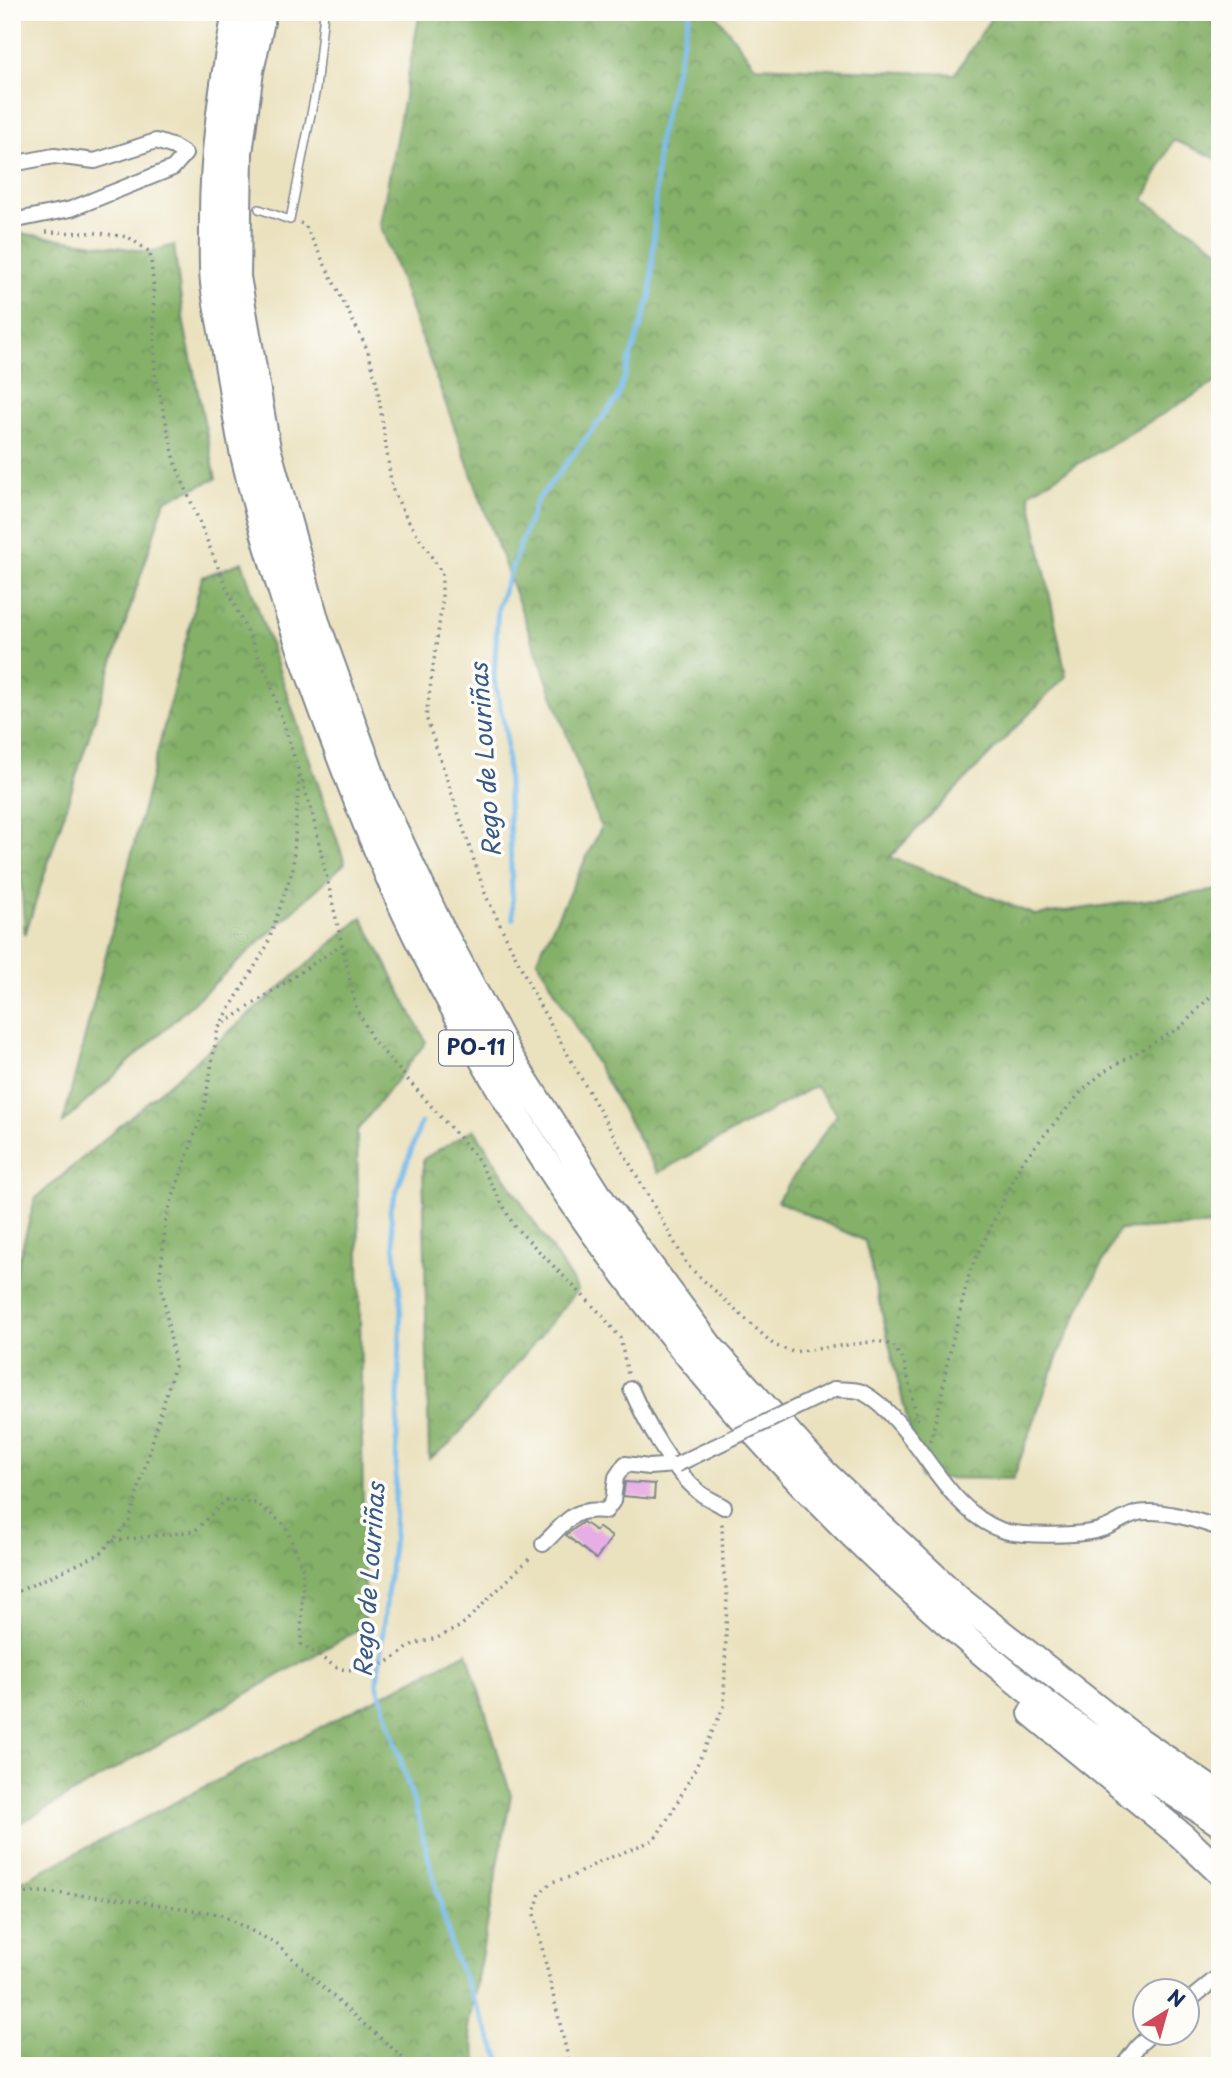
<svg xmlns="http://www.w3.org/2000/svg" width="1232" height="2078" font-family="'Playpen Sans',sans-serif">
<style>
.forest{fill:url(#forest-crowns);stroke:#507063;stroke-width:2}
.lines{fill:none;stroke-linecap:round;stroke-linejoin:round}
.stream{stroke:#75baeb;stroke-width:5}
.building{fill:#e7ade5}
.lane-casing{stroke:#82888e;stroke-width:10}
.street-casing{stroke:#82888e;stroke-width:18}
.highway-casing{stroke:#82888e;stroke-width:30}
.path{stroke:#82888e;stroke-width:3.5;stroke-dasharray:2 5;stroke-linecap:butt}
.lane{stroke:#fff;stroke-width:7}
.street{stroke:#fff;stroke-width:14}
.highway{stroke:#fff;stroke-width:26}
.street-bridge-casing{stroke:#82888e;stroke-width:18;stroke-linecap:butt}
.street-bridge{stroke:#fff;stroke-width:14}
.labels{text-anchor:middle;stroke-width:7;stroke-linejoin:round;paint-order:stroke}
.shield{fill:#fdfcf7;stroke:#5f6c8c;stroke-width:2}
.shield-label{font-size:21px;font-weight:bold;fill:#1b2f5e}
.water-label{font-size:24px;font-style:italic;fill:#365988;stroke:#fdfcf7}
</style>
<defs>
<pattern id="forest-crowns" width="20" height="18" patternUnits="userSpaceOnUse" patternTransform="scale(1.75)"><rect width="20" height="18" fill="#84b068"/><path d="M2 6a3 3 0 1 1 6 0M12 15a3 3 0 1 1 6 0" fill="none" stroke="#6b9059"/></pattern>
</defs>
<rect width="100%" height="100%" fill="#fdfcf7"/>
<filter id="ink" filterUnits="userSpaceOnUse"><feTurbulence type="fractalNoise" baseFrequency=".0143" numOctaves="2"/><feDisplacementMap in="SourceGraphic" scale="14" xChannelSelector="R" yChannelSelector="G"/><feConvolveMatrix kernelMatrix="1 2 1 2 8 2 1 2 1" color-interpolation-filters="sRGB"/></filter>
<filter id="wash" filterUnits="userSpaceOnUse"><feTurbulence type="fractalNoise" baseFrequency=".00686" numOctaves="4" result="noise"/><feDisplacementMap in="SourceGraphic" scale="28" xChannelSelector="R" yChannelSelector="G"/><feGaussianBlur stdDeviation="1.57" result="paint"/><feColorMatrix in="noise" values="0 0 0 0 0 0 0 0 0 0 0 0 0 0 0 0 0 1.4 0 .05"/><feComposite in="paint" operator="in"/></filter>
<g filter="url(#wash)">
<rect width="100%" height="100%" fill="#eae1be"/>
<!-- forest -->
<path class="forest" d="M420 12H714L755 66 955 74 995 12H1220V160L1173 140 1144 200 1220 250V380L1029 493 1066 676 890 857 1035 915 1220 890V1225L1118 1230 1060 1350 1013 1479 921 1478 865 1241 777 1201 837 1114 815 1086 658 1173 537 959 601 828 380 224Z
M12 232 150 252 174 245 184 324 216 479 165 500 25 935 12 757Z
M242 562 345 863 63 1123 202 577Z
M362 917 426 1042 357 1131 365 1626 12 1828V1286L35 1199Z
M474 1129 578 1290 451 1443 429 1459 423 1159Z
M467 1652 511 1795 468 2028 479 2066H12V1886Z"/>
<g class="lines">
<!-- stream -->
<path class="stream" d="M513 919 506 733 494 679 498 606 536 502 617 399 651 294 658 143 690 12
M421 1123 390 1210 401 1301 394 1535 377 1683 418 1817 453 1953 503 2066"/>
</g>
<g id="blocks">
<!-- building -->
<path class="building" d="M625 1482 655 1484 654 1499 623 1496Z
M583 1522 596 1531 598 1527 612 1537 596 1559 566 1535Z"/>
</g>
</g>
<g filter="url(#ink)">
<use href="#blocks" fill-opacity="0" stroke="#82888e" stroke-width="2"/>
<g class="lines">
<defs>
<path id="lane" d="M259 209 290 220 316 89 324 12"/>
<path id="street" d="M12 164 54 156 95 161 156 141 174 147 185 154 173 168 71 209 12 221
M631 1389C646 1423 671 1469 700 1493 707 1498 716 1502 724 1507
M835 1389C843 1390 855 1389 862 1392 918 1423 940 1507 1001 1530 1020 1537 1084 1536 1102 1529 1118 1524 1129 1512 1147 1512 1171 1511 1197 1521 1220 1528
M543 1544C567 1522 571 1507 606 1511L613 1501 616 1477 625 1464 649 1467 676 1465
M1186 2003 1220 1975
M1123 2066 1138 2046 1153 2032"/>
<path id="highway" d="M236 12C223 84 212 155 213 229 213 247 212 265 214 283 217 308 223 334 227 358 233 391 237 423 244 455 264 540 291 624 321 705 350 784 380 862 417 937 560 1226 771 1484 1023 1686 1085 1736 1153 1779 1220 1823
M263 12 250 71 239 153 237 277 267 448 316 622 380 799 440 927 509 1056 604 1204 710 1347 825 1474 958 1599 1132 1736 1220 1796
M1032 1713 1182 1836 1220 1872"/>
</defs>
<!-- lane casing -->
<use href="#lane" class="lane-casing"/>
<!-- street casing -->
<use href="#street" class="street-casing"/>
<!-- highway casing -->
<use href="#highway" class="highway-casing"/>
<!-- path -->
<path class="path" d="M300 223 305 225 368 351 377 384 392 488 406 517 442 573V604L426 717 486 896 539 1004 688 1266 774 1345 793 1352 878 1341 893 1345 904 1362 918 1421
M46 232 98 233 128 237 150 252 153 280 155 375 176 465 224 582 269 679 312 812 356 1007 372 1039 477 1158 514 1226 601 1314 620 1338 628 1374
M219 1027 341 945
M930 1441 941 1400 946 1367 970 1271 1021 1163 1080 1093 1103 1072 1181 1027 1220 986
M113 1541 195 1531 226 1500 256 1503 285 1525 303 1569 301 1644 339 1669 370 1671 393 1659 413 1644 437 1638 461 1626 532 1556
M12 1594 100 1554 129 1522 175 1364 160 1277 166 1217 204 1108 218 1028 267 946 293 868 299 775
M12 1895 40 1892 116 1898 219 1914 277 1944 350 2012 413 2066
M570 2066 534 1914 540 1893 552 1882 573 1876 599 1862 654 1840 672 1812 695 1769 724 1706 727 1595 723 1566 722 1523"/>
<!-- lane -->
<use href="#lane" class="lane"/>
<!-- street -->
<use href="#street" class="street"/>
<!-- highway -->
<use href="#highway" class="highway"/>
<defs>
<path id="street-bridge" d="M676 1465 835 1389"/>
</defs>
<!-- street-bridge casing -->
<use href="#street-bridge" class="street-bridge-casing"/>
<!-- street-bridge -->
<use href="#street-bridge" class="street-bridge"/>
</g>
</g>
<g class="labels">
<!-- shield labels -->
<rect class="shield" x="439" y="1030.5" width="74" height="35" rx="5"/>
<g class="shield-label">
<text x="476" y="1055">PO-11</text>
</g>
<!-- water labels -->
<g class="water-label">
<text transform="translate(486 760) rotate(-94)" y="8">Rego de Louriñas</text>
<text transform="translate(370 1580) rotate(-86)" y="8">Rego de Louriñas</text>
</g>
</g>
<!-- margin -->
<rect width="1232" height="2078" fill="none" stroke="#fdfcf7" stroke-width="42"/>
<!-- north arrow -->
<g transform="translate(1166 2012) rotate(37)"><circle r="33" fill="#fdfcf7" stroke="#a3aaba" stroke-width="2"/>
<path d="M0-5L12 26L0 18L-12 26Z" fill="#d1495b"/>
<text y="-10" font-size="19" font-weight="bold" text-anchor="middle" fill="#1b2f5e">N</text>
</g>
</svg>
